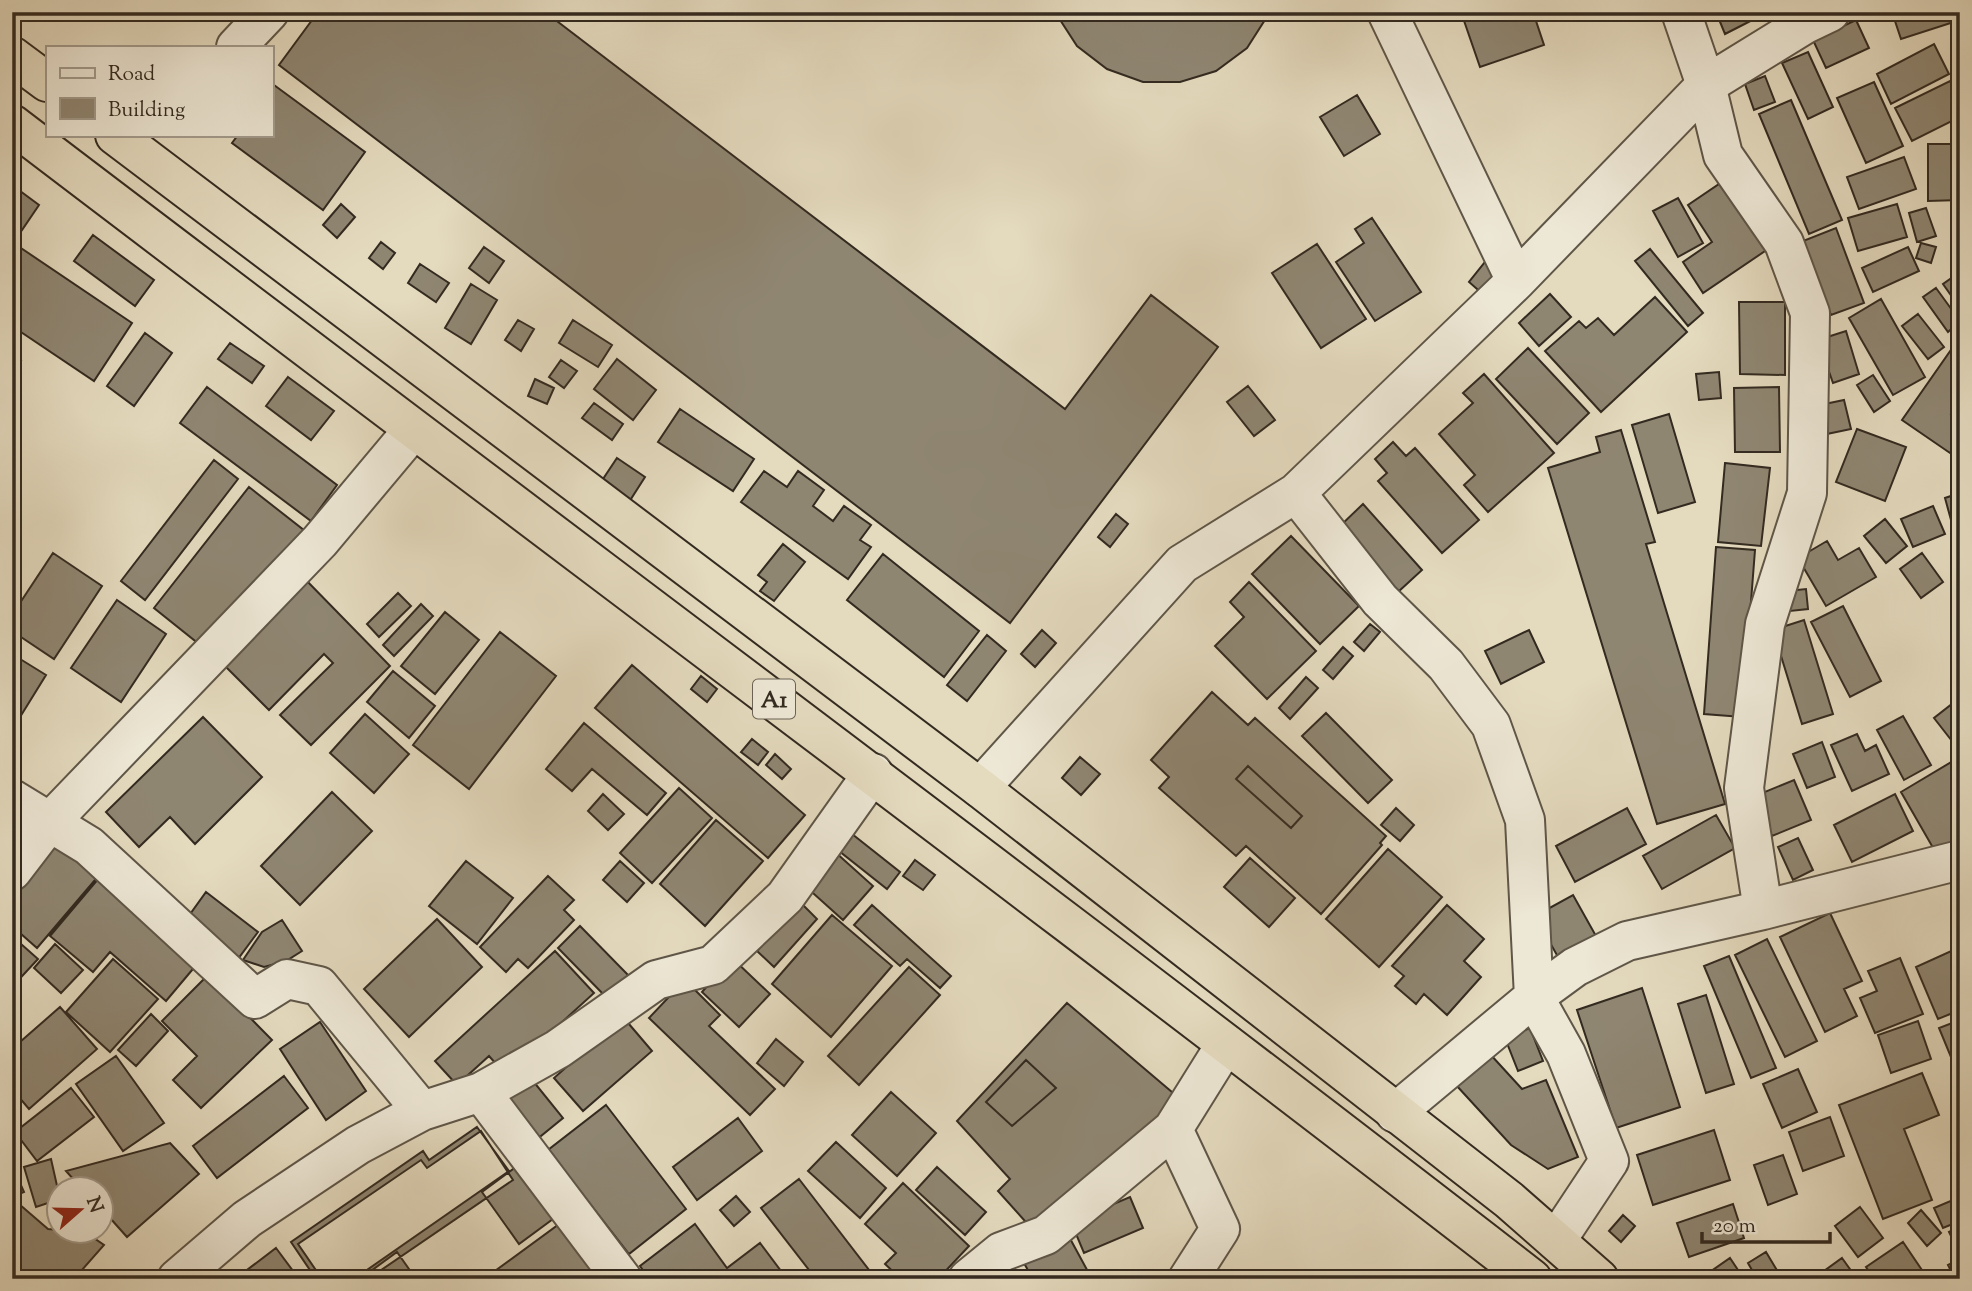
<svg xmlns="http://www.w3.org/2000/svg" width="1972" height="1291" font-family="'Sorts Mill Goudy',serif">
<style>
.building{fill:#8f8672;stroke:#332a20;stroke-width:2;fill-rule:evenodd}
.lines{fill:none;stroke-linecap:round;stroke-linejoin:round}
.minor-casing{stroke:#5f5648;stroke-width:42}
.trunk-casing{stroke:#332a20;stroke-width:42}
.minor{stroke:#ede7d5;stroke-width:38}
.trunk{stroke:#e4dabe;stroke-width:38}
.labels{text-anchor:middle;stroke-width:5;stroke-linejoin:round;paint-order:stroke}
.shield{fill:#ede7d5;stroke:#6b6356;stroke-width:2}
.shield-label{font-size:23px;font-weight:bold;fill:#332a20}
</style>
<rect width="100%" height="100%" fill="#e4dabe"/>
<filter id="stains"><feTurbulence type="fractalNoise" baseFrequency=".00286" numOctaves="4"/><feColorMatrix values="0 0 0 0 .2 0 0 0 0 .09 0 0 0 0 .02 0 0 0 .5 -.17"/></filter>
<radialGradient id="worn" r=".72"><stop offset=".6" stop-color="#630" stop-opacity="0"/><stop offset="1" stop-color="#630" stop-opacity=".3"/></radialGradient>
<!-- building -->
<path class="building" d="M318 12H545L1065 409 1151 295 1218 347 1010 623 279 65Z
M1055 12H1270L1247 48 1216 71 1180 82H1143L1107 69 1077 46Z
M1461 12H1533L1544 45 1480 67Z
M1716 12H1768L1725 34Z
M1892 12H1960V20L1901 39Z
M1856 20 1869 48 1826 68 1813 40Z
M1934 44 1949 74 1891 104 1877 74Z
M1808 52 1833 107 1808 119 1782 63Z
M1765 76 1775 102 1754 110 1745 84Z
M1950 81 1960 100V117L1912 141 1895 108Z
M1874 82 1903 146 1866 163 1837 98Z
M274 85 365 152 323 210 232 143 238 135H271V89Z
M1357 95 1380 134 1344 156 1320 117Z
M1791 100 1842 220 1809 234 1759 114Z
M1928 144H1960V200L1928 201Z
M1904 157 1916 189 1859 209 1847 177Z
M1725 180 1771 247 1703 293 1683 262 1712 242 1688 205Z
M12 185 39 205 22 230 12 223Z
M1678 198 1703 243 1678 257 1653 211Z
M341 204 355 217 337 238 323 225Z
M1897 204 1907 237 1858 251 1848 218Z
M1926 208 1936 236 1917 242 1909 213Z
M1372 218 1421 292 1375 321 1336 262 1364 243 1355 229Z
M1836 228 1864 303 1831 315 1803 241Z
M93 235 154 280 135 306 74 261Z
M12 242 132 323 94 381 12 326Z
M381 242 395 253 383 269 369 258Z
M1921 243 1936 247 1931 263 1916 258Z
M1317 244 1366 319 1321 348 1272 273Z
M484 247 504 261 489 283 469 268Z
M1908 247 1919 271 1873 292 1862 268Z
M1650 249 1703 313 1688 326 1635 261Z
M1485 262 1502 276 1485 296 1469 282Z
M420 264 449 283 436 302 408 283Z
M1960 272V308L1943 284Z
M471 284 497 300 471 344 445 328Z
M1936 288 1960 321 1948 332 1923 297Z
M1550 294 1571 317 1539 346 1519 323Z
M1655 297 1687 332 1601 412 1545 351 1579 321 1586 328 1598 318 1614 335Z
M1881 299 1925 377 1893 395 1849 318Z
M1739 302H1785V375L1740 374Z
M1918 314 1944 347 1928 359 1902 326Z
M518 320 534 329 521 351 505 340Z
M573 320 612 345 598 367 559 343Z
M1846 331 1859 374 1833 383 1818 340Z
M145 333 172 353 134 406 107 386Z
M1960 337V401L1951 414 1960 420V440L1950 453 1902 420Z
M230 343 264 366 252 383 218 359Z
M1528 348 1589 413 1557 444 1496 379Z
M12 354 21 361 12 374Z
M617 359 656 390 633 420 594 389Z
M561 360 577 371 564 388 549 377Z
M1719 372 1721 398 1699 400 1696 374Z
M1484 374 1554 453 1488 512 1464 485 1475 475 1439 434 1473 403 1463 393Z
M1873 375 1890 401 1874 412 1857 385Z
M288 377 334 411 311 440 266 406Z
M535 379 554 388 547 404 528 396Z
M1248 386 1275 420 1254 436 1227 402Z
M207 387 337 485 311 521 180 423Z
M1779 387 1780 452H1735L1734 388Z
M1844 400 1851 429 1822 435 1815 406Z
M594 403 623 424 612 440 582 418Z
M680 409 754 459 733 491 658 442Z
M1669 414 1695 502 1658 513 1632 425Z
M1857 429 1906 447 1885 501 1836 482Z
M1621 430 1655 542 1646 544 1725 804 1657 824 1548 468 1600 452 1596 437Z
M1393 442 1406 456 1415 448 1479 520 1442 553 1378 481 1387 473 1375 459Z
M617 458 645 477 629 502 601 482Z
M214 460 238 479 145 600 121 581Z
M1725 463 1770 468 1761 546 1718 542Z
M764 471 787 487 798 471 824 490 813 506 833 521 844 506 871 525 860 540 871 547 848 579 741 502Z
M249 487 305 531 209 652 154 608Z
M1960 493V517L1951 520 1945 498Z
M1363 504 1422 570 1398 592 1340 526Z
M1933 506 1945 534 1913 547 1901 519Z
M1116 514 1128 524 1110 547 1098 537Z
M1885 519 1907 546 1886 563 1864 536Z
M1291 536 1359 606 1320 644 1252 574Z
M1827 541 1838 560 1859 548 1876 577 1826 606 1798 558Z
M783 544 805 562 774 601 760 591 767 582 758 575Z
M1716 547 1755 550 1742 717 1704 714Z
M53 553 102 586 54 659 12 631V615Z
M1922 553 1943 582 1921 598 1900 569Z
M883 554 979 631 944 677 847 600Z
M303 577 390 666 311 745 280 715 333 663 324 654 269 710 219 660Z
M1249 582 1316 651 1267 699 1215 646 1244 617 1230 602Z
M1806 589 1808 609 1790 611 1788 591Z
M398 593 411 606 379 637 367 624Z
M117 600 166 634 121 702 71 668Z
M421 604 433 616 394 656 383 645Z
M1843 606 1881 681 1850 697 1811 622Z
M445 612 479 640 435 694 401 666Z
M1804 620 1833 714 1802 724 1773 630Z
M1370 624 1380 632 1364 651 1354 642Z
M1042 630 1056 643 1035 667 1021 654Z
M1529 630 1544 662 1501 684 1485 651Z
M500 632 556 676 469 789 413 745Z
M987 635 1006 651 967 701 947 685Z
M1343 647 1353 656 1333 679 1323 670Z
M12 654 46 675 12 730Z
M632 665 805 815 768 858 595 708Z
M393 671 435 706 409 738 367 702Z
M701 676 717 689 707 702 691 689Z
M1306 677 1318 688 1290 719 1279 708Z
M1212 692 1248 725 1255 718 1386 836 1380 843 1382 845 1321 914 1246 846 1236 856 1159 788 1169 777 1151 760ZM1248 766 1302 816 1291 828 1236 779Z
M1957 700 1960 704 1959 750 1934 718Z
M1326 713 1392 780 1368 803 1302 736Z
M365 714 409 754 374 793 330 753Z
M1903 716 1931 765 1904 780 1877 730Z
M203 717 262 777 195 844 170 817 139 847 106 812Z
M584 723 666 793 647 815 592 769 572 791 546 769Z
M1857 734 1865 751 1876 745 1889 774 1852 791 1831 745Z
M752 739 768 752 758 765 741 752Z
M1822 742 1835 777 1807 788 1793 754Z
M775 754 791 769 782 779 766 765Z
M1080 757 1100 774 1081 795 1062 778Z
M1958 758 1960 840 1936 853 1901 792Z
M1248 766 1302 816 1291 828 1236 779Z
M1794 780 1811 820 1772 836 1755 796Z
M679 788 712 818 652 883 620 853Z
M332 792 372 831 300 905 261 866Z
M603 794 624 814 608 830 588 811Z
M1895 794 1913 831 1852 862 1834 825Z
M1396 808 1414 825 1400 841 1381 825Z
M1627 808 1646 844 1575 882 1556 846Z
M1716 815 1735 848 1662 889 1643 856Z
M716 820 763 861 705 926 660 884Z
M847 830 900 872 887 889 834 847Z
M58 835 101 873 37 948 12 926V889Z
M1798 838 1813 870 1793 880 1778 847Z
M1388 849 1442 897 1379 967 1326 919Z
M834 851 873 886 843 920 804 885Z
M1250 858 1295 898 1269 927 1224 887Z
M915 860 935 875 923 890 903 876Z
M466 861 513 898 477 944 429 906Z
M620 861 644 883 627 902 603 880Z
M104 872 203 957 166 1001 110 952 93 972 50 936Z
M548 876 574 900 564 910 574 920 528 968 518 959 506 972 480 947Z
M206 892 258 932 235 963 183 924Z
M1573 895 1596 936 1558 957 1535 916Z
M801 903 817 919 774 967 757 951Z
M872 905 951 976 940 988 907 959 900 966 854 925Z
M1447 905 1484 939 1464 961 1481 977 1447 1015 1424 994 1416 1004 1395 986 1404 976 1392 966Z
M1830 913 1862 981 1844 989 1857 1016 1825 1032 1780 937Z
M832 915 892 966 831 1037 772 984Z
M437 919 482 967 409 1037 364 989Z
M282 920 302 951 286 961 264 967 243 960 262 932Z
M580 926 630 977 608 999 558 948Z
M12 936 38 959 12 987Z
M1767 939 1817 1041 1785 1057 1735 955Z
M55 944 83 970 61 993 34 968Z
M1960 947V1010L1938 1019 1916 967Z
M555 951 594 993 505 1074 489 1056 457 1085 435 1061Z
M1729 956 1776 1068 1751 1078 1704 966Z
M732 958 770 994 739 1027 702 992Z
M1900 958 1923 1014 1875 1033 1860 998 1877 991 1868 971Z
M113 959 158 999 110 1052 66 1012Z
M909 967 940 995 859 1085 828 1056Z
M208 975 272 1040 201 1108 173 1080 197 1056 162 1021Z
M685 980 720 1015 709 1026 775 1089 750 1115 649 1018Z
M1642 988 1680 1107 1616 1128 1577 1010Z
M1706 995 1734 1084 1706 1093 1678 1004Z
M1067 1003 1179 1098 1032 1229 998 1191 1010 1179 957 1121ZM1026 1060 1056 1088 1012 1126 986 1102Z
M60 1007 97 1049 29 1109 12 1089V1049Z
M151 1014 168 1031 136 1066 118 1050Z
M623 1017 652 1051 583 1111 554 1078Z
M1960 1020V1059L1953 1062 1939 1028Z
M1918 1021 1931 1059 1891 1073 1878 1035Z
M320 1022 366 1091 326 1120 280 1049Z
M1530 1028 1543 1061 1518 1071 1505 1038Z
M776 1039 803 1062 784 1086 757 1063Z
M1490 1054 1522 1089 1546 1080 1578 1157 1548 1169 1511 1145 1456 1085Z
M116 1056 164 1123 123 1151 76 1084Z
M1026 1060 1056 1088 1012 1126 986 1102Z
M1798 1069 1817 1112 1782 1128 1763 1084Z
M1922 1073 1939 1115 1904 1129 1932 1200 1883 1219 1839 1105Z
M284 1076 308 1108 217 1178 193 1146Z
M529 1076 563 1118 536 1140 502 1097Z
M71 1088 94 1117 37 1161 15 1132Z
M891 1092 936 1133 897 1176 852 1135Z
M606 1105 686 1209 629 1254 548 1150Z
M1830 1117 1844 1156 1803 1171 1789 1132Z
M738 1118 762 1151 697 1200 673 1167Z
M477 1127 509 1171 354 1279H316L291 1242 423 1151 429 1160Z
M1714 1130 1730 1180 1653 1205 1637 1155Z
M481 1131 513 1180 368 1279H322L298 1244 421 1160 427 1168Z
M836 1142 886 1188 860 1218 808 1171Z
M170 1143 199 1174 127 1237 102 1209V1190H83L66 1171Z
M1783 1155 1797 1194 1768 1205 1754 1165Z
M51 1159 60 1199 36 1207 24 1167Z
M520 1164 557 1216 519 1244 482 1192Z
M12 1165 24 1192 12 1197Z
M937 1167 986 1212 965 1235 916 1190Z
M799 1179 876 1279H816L761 1208Z
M903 1183 969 1246 938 1279H901L885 1264 896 1253 865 1224Z
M736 1196 750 1212 734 1226 720 1210Z
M1130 1197 1143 1228 1084 1253 1071 1222Z
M1960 1197V1221L1943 1228 1934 1208Z
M19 1204 48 1229 85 1232 104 1245 74 1279H12V1214Z
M1733 1204 1744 1238 1689 1257 1677 1223Z
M1860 1207 1883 1238 1858 1257 1835 1226Z
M1921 1210 1941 1233 1927 1246 1908 1223Z
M1623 1215 1635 1226 1621 1242 1609 1231Z
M562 1222 595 1268 579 1279H490L488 1276Z
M695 1224 727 1268 760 1243 787 1279H649L640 1266Z
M1960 1226V1254L1949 1232Z
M1067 1233 1092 1279H1033L1021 1258Z
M1903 1242 1928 1279H1874L1866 1267Z
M276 1248 299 1279H235Z
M397 1252 416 1279H377L371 1271Z
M1766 1252 1781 1277 1778 1279H1757L1748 1263Z
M1730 1258 1744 1279H1706L1704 1276Z
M1842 1258 1857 1279H1819L1817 1276Z
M1960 1259V1279H1955L1948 1265Z
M85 1271 94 1279H79Z"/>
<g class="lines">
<defs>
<path id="minor" d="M1387 12 1516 281
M236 47 269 12
M1296 493 1380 600 1446 665 1491 725 1525 820 1534 997 1566 1054 1609 1161 1556 1241
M980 788 1182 564 1296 493 1516 281 1706 85 1681 12
M12 799 89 846 255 999 287 979 319 986 422 1111
M12 871 48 824 320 541 413 430
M1763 910 1744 788 1765 624 1807 493 1810 313 1784 243 1723 155 1706 85 1805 24 1830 12
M481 1092 622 1279
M1395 1113 1534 997 1575 967 1627 941 1763 910 1960 860
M177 1279 247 1219 358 1145 422 1111 481 1092 558 1049 656 980 713 965 785 897 873 773
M968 1279 1001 1252 1046 1235 1173 1129
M1188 1279 1220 1229 1173 1129 1226 1044"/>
<path id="trunk" d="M12 56 47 82
M12 124C518 510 1029 889 1532 1279
M115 135 980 788 1509 1200 1599 1279"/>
</defs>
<!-- minor casing -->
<use href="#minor" class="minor-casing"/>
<!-- trunk casing -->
<use href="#trunk" class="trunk-casing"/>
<!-- minor -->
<use href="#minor" class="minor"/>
<!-- trunk -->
<use href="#trunk" class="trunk"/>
</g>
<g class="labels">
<!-- shield labels -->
<rect class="shield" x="753" y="679.5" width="42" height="39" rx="5"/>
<g class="shield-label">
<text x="774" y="707">A1</text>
</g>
</g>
<!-- margin -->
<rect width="1972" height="1291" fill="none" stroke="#e4dabe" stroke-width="42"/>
<rect x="14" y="14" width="1944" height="1263" fill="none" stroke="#332a20" stroke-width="3.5"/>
<rect x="21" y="21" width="1930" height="1249" fill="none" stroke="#332a20" stroke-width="2"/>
<!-- legend -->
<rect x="46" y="46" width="228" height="91" fill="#ede7d5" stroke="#a39b8d" stroke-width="2"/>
<rect x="60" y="68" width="35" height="10" fill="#ede7d5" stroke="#a39b8d" stroke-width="2"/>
<text x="108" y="80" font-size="21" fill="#332a20">Road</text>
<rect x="60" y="98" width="35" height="21" fill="#8f8672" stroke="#a39b8d" stroke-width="2"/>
<text x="108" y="116" font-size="21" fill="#332a20">Building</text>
<!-- north arrow -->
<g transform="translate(80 1210) rotate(70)"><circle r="33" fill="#ede7d5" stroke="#a39b8d" stroke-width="2"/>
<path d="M0-5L12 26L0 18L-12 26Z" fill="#8f2418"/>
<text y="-10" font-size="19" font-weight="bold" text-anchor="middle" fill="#332a20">N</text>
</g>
<!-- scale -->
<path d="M1702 1232v10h128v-10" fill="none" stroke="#332a20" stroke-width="3.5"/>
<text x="1713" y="1232" font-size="21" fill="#332a20" stroke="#ede7d5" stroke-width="5" paint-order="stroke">20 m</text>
<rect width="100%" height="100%" filter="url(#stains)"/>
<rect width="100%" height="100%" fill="url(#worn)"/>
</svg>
